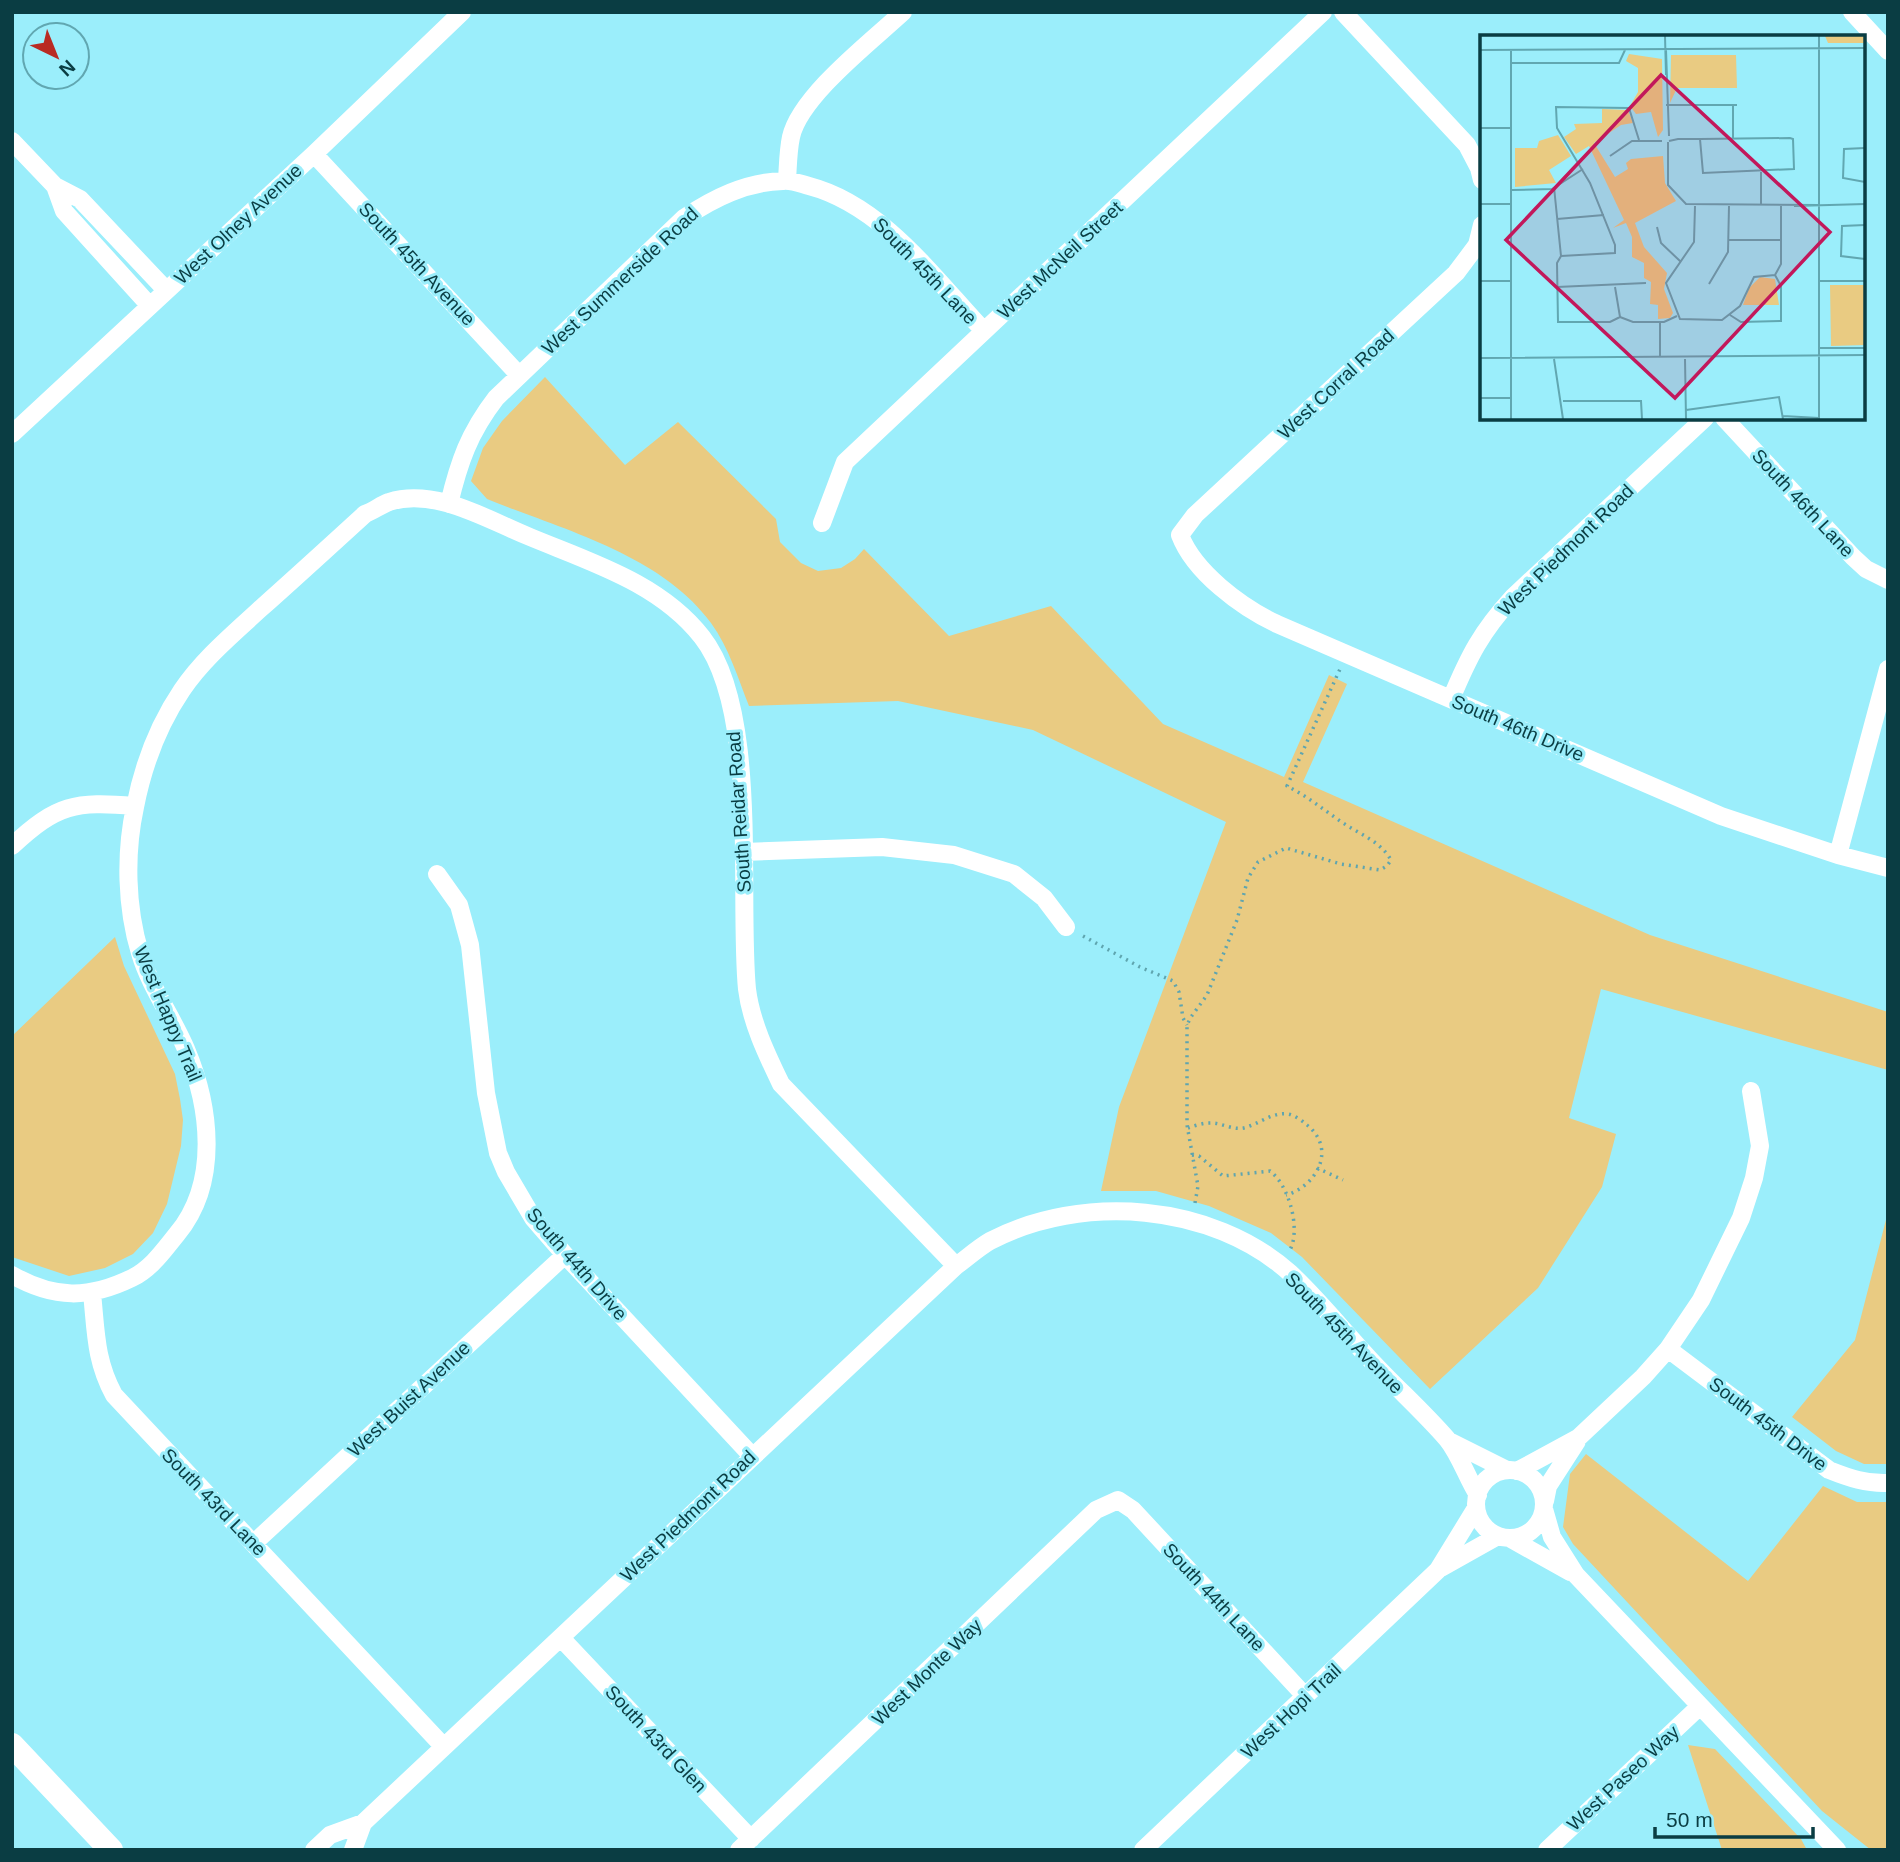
<svg xmlns="http://www.w3.org/2000/svg" width="1900" height="1862" viewBox="0 0 1900 1862" font-family="Arial,sans-serif">
	<style>
		.green { fill: #e9cb82 }
		.lines { fill: none; stroke-linecap: round; stroke-linejoin: round }
		.path { stroke: #5fa5af; stroke-width: 3.5; stroke-dasharray: 2 5; stroke-linecap: butt }
		.street { stroke: #fff; stroke-width: 18 }
		.secondary { stroke: #fff; stroke-width: 24 }
		.labels { text-anchor: middle; dominant-baseline: central; stroke-width: 6; stroke-linejoin: round; paint-order: stroke }
		.street-label { font-size: 19px; fill: #0a3d43; stroke: #9beefb }
		.inset-road { fill: none; stroke: #61a7b1; stroke-width: 2 }
		.view { fill: #c2185b; fill-opacity: 0.15; stroke: #c2185b; stroke-width: 3.5 }
		.inset-edge { fill: none; stroke: #0a3d43; stroke-width: 3.5 }
	</style>
	<rect width="100%" height="100%" fill="#9beefb"/>
	<!-- green -->
	<path class="green" d="M545 377 625 465 678 422 776 519 780 542 801 563 818 571 841 568 855 559 864 549 949 636 1051 606 1163 724 1284 777 1329 675 1347 684 1303 782 1650 935 1888 1012V1070L1601 989 1569 1118 1616 1134 1602 1187 1538 1288 1430 1389 1302 1257 1271 1233 1209 1206 1156 1191H1101L1119 1107 1226 822 1033 730 898 701 749 706C738 678 729 648 711 623 662 555 561 529 487 499L471 481 483 448 502 421Z
		M115 937 124 966 175 1074 180 1099 183 1120 181 1146 167 1204 153 1233 133 1254 105 1268 69 1276 12 1257V1036Z
		M1888 1212V1464H1864L1836 1451 1792 1417 1855 1340Z
		M1586 1454 1748 1581 1823 1486 1857 1502H1888V1850H1871L1822 1811 1573 1544 1563 1527 1570 1474Z
		M1688 1745 1715 1749 1801 1839 1807 1850H1722Z"/>
	<g class="lines">
		<!-- path -->
		<path class="path" d="M1083 936 1140 967 1173 981 1179 992 1183 1018 1187 1025
			M1188 1128C1194 1126 1202 1123 1209 1123 1222 1122 1234 1132 1247 1127 1260 1123 1273 1112 1288 1114 1295 1115 1302 1121 1307 1125 1337 1149 1317 1186 1286 1195
			M1192 1155 1199 1156 1223 1176 1270 1171C1289 1185 1301 1229 1290 1250
			M1317 1168 1343 1180
			M1195 1203 1198 1186 1187 1125V1025L1191 1017 1207 995 1237 920 1248 878 1258 862 1286 848 1341 864 1380 870 1387 866 1391 860C1381 842 1360 834 1343 823 1324 810 1307 796 1287 786L1340 669"/>
		<!-- street -->
		<path class="street" d="M1343 12 1467 145 1479 168 1482 180
			M1852 12 1888 51
			M12 141 55 186 80 199 166 290
			M314 154 519 375
			M787 180C788 166 788 151 791 137 800 96 872 41 903 12
			M55 186 64 211 150 306
			M1482 225 1477 245 1456 273 1195 515 1180 535C1194 572 1241 607 1277 624L1721 816 1838 855 1888 868
			M1724 418 1853 557 1866 569 1888 580
			M12 434 314 154 462 12
			M449 504C459 462 469 433 496 398L684 218C714 198 746 182 783 181 792 180 801 184 809 186 882 205 934 278 984 331
			M822 523 845 462 1323 12
			M1451 699C1469 656 1481 632 1513 597L1705 418
			M12 846C57 804 75 801 135 806
			M744 852 882 847 954 855 1014 874 1044 898 1066 927
			M1838 855 1888 669
			M437 874 459 905 470 945 486 1093 498 1153 506 1172 533 1218 565 1255 752 1456
			M12 1275C54 1299 89 1299 132 1278 151 1269 164 1250 177 1234 220 1182 210 1106 186 1049 172 1016 150 987 140 953 126 907 125 853 135 807 143 766 159 724 182 690 203 659 232 635 259 610 295 578 330 546 365 514 373 511 381 505 389 502 435 487 488 520 530 537 590 562 660 583 702 637 760 711 738 896 747 989 751 1022 767 1055 781 1084L956 1266
			M92 1293C96 1331 95 1360 114 1395L444 1747
			M1668 1349 1829 1470C1849 1478 1867 1484 1888 1483
			M1449 1441 1507 1470
			M1476 1504a34 34 0 1 1 68 0a34 34 0 1 1-68 0Z
			M1517 1471 1578 1438 1643 1377 1668 1349 1701 1300 1741 1218 1754 1178 1760 1146 1751 1091
			M1545 1501 1548 1486 1577 1441
			M1544 1509 1552 1537 1576 1575 1837 1850
			M1511 1539 1570 1572
			M254 1543 565 1255
			M1441 1568 1498 1536
			M561 1638 751 1839
			M314 1850 330 1835 363 1823 956 1266C967 1258 978 1248 990 1241 1082 1193 1212 1203 1290 1273 1317 1298 1341 1328 1366 1355 1392 1384 1422 1410 1447 1439 1460 1455 1467 1478 1478 1495
			M353 1850 363 1823
			M739 1850 1096 1510 1118 1500 1133 1510 1306 1697
			M1143 1850 1438 1570 1476 1508
			M1547 1850 1699 1707"/>
		<!-- secondary -->
		<path class="secondary" d="M12 1745 111 1850"/>
	</g>
	<g class="labels">
		<!-- street labels -->
		<g class="street-label">
			<text transform="translate(238 224) rotate(-43)">West Olney Avenue</text>
			<text transform="translate(1060 260) rotate(-43)">West McNeil Street</text>
			<text transform="translate(417 264) rotate(47)">South 45th Avenue</text>
			<text transform="translate(925 271) rotate(46)">South 45th Lane</text>
			<text transform="translate(620 281) rotate(-43)">West Summerside Road</text>
			<text transform="translate(1336 384) rotate(-43)">West Corral Road</text>
			<text transform="translate(1803 503) rotate(47)">South 46th Lane</text>
			<text transform="translate(1566 550) rotate(-44)">West Piedmont Road</text>
			<text transform="translate(1518 728) rotate(23)">South 46th Drive</text>
			<text transform="translate(739 812) rotate(-94)">South Reidar Road</text>
			<text transform="translate(168 1014) rotate(67)">West Happy Trail</text>
			<text transform="translate(577 1264) rotate(49)">South 44th Drive</text>
			<text transform="translate(1344 1333) rotate(46)">South 45th Avenue</text>
			<text transform="translate(409 1399) rotate(-43)">West Buist Avenue</text>
			<text transform="translate(1768 1424) rotate(37)">South 45th Drive</text>
			<text transform="translate(214 1502) rotate(46)">South 43rd Lane</text>
			<text transform="translate(688 1516) rotate(-44)">West Piedmont Road</text>
			<text transform="translate(1214 1597) rotate(47)">South 44th Lane</text>
			<text transform="translate(927 1672) rotate(-44)">West Monte Way</text>
			<text transform="translate(1291 1711) rotate(-43)">West Hopi Trail</text>
			<text transform="translate(656 1739) rotate(47)">South 43rd Glen</text>
			<text transform="translate(1623 1778) rotate(-43)">West Paseo Way</text>
		</g>
	</g>
	<!-- overview -->
	<g transform="translate(1480 35)">
		<rect width="385" height="385" fill="#9beefb"/>
		<path d="M345 1H385V8H348ZM149 19 182 24 183 95 178 102 171 77 156 79 150 71 158 57V33L146 26ZM191 20H256L257 53H197L190 68ZM122 74 148 75 153 88 141 90 114 108 135 142 148 134 146 128 151 124 183 121 185 148 196 166 155 188 164 212 187 238 184 254 193 278 190 283 178 284V270L170 269 171 247 164 243V228L152 222V202L146 188 133 193 144 185 109 111 96 119 84 102 96 94 94 89 122 88ZM78 100 91 121 69 135 76 148 35 152V113H57L59 106ZM280 242 295 244 299 270H263L269 253ZM350 250H385V310L351 311Z" fill="#e9cb82"/>
		<path class="inset-road" d="M185 1 186 40M0 15 385 13M186 15 189 101M32 28H139L145 15M186 70H257M253 71V104M0 93H32M189 106 198 104H220L310 103 313 104 314 134 223 138 220 104M188 107V150L206 169 339 170M385 113 364 114 363 143 385 147M130 121 152 106H182M281 137V170M74 152 81 221 77 228 78 287H130L140 282M32 155 72 154 103 134M0 169H32M215 171 214 207 186 248 200 284 242 285 260 271 274 242 295 240M314 171 385 169M77 184 124 180M385 190 362 191 361 221 385 224M177 192 181 208 200 226M249 205H301M81 221 135 218V210L110 148 77 93 76 72 149 73 159 105M295 240 301 229V171M0 246H31M339 246H385M229 249 248 217 249 171M77 252 166 248M135 252 140 282M250 280 261 287 301 286V251L295 240M140 282 153 287H184L197 281M340 313H385M0 323 385 320M180 323V287M74 324 83 384M205 324 206 384M0 363H31M83 366H161L162 384M206 375 299 362 303 384M303 381 339 383M31 384V15M339 384V1"/>
		<path class="view" d="M181 40 350 197 195 363 26 205Z"/>
		<rect width="385" height="385" class="inset-edge"/>
	</g>
	<!-- border -->
	<rect width="1900" height="1862" fill="none" stroke="#0a3d43" stroke-width="28"/>
	<!-- north arrow -->
	<g transform="translate(56 56) rotate(137)"><circle r="33" fill="#9beefb" stroke="#61a7b1" stroke-width="2"/>
	<path d="M0-5L12 26L0 18L-12 26Z" fill="#b92b23"/>
	<text y="-10" font-size="19" font-weight="bold" text-anchor="middle" fill="#0a3d43">N</text>
	</g>
	<!-- scale -->
	<path d="M1655 1827v10h158v-10" fill="none" stroke="#0a3d43" stroke-width="3.5"/>
	<text x="1666" y="1827" font-size="21" fill="#0a3d43" stroke="#9beefb" stroke-width="5" paint-order="stroke">50 m</text>
</svg>
